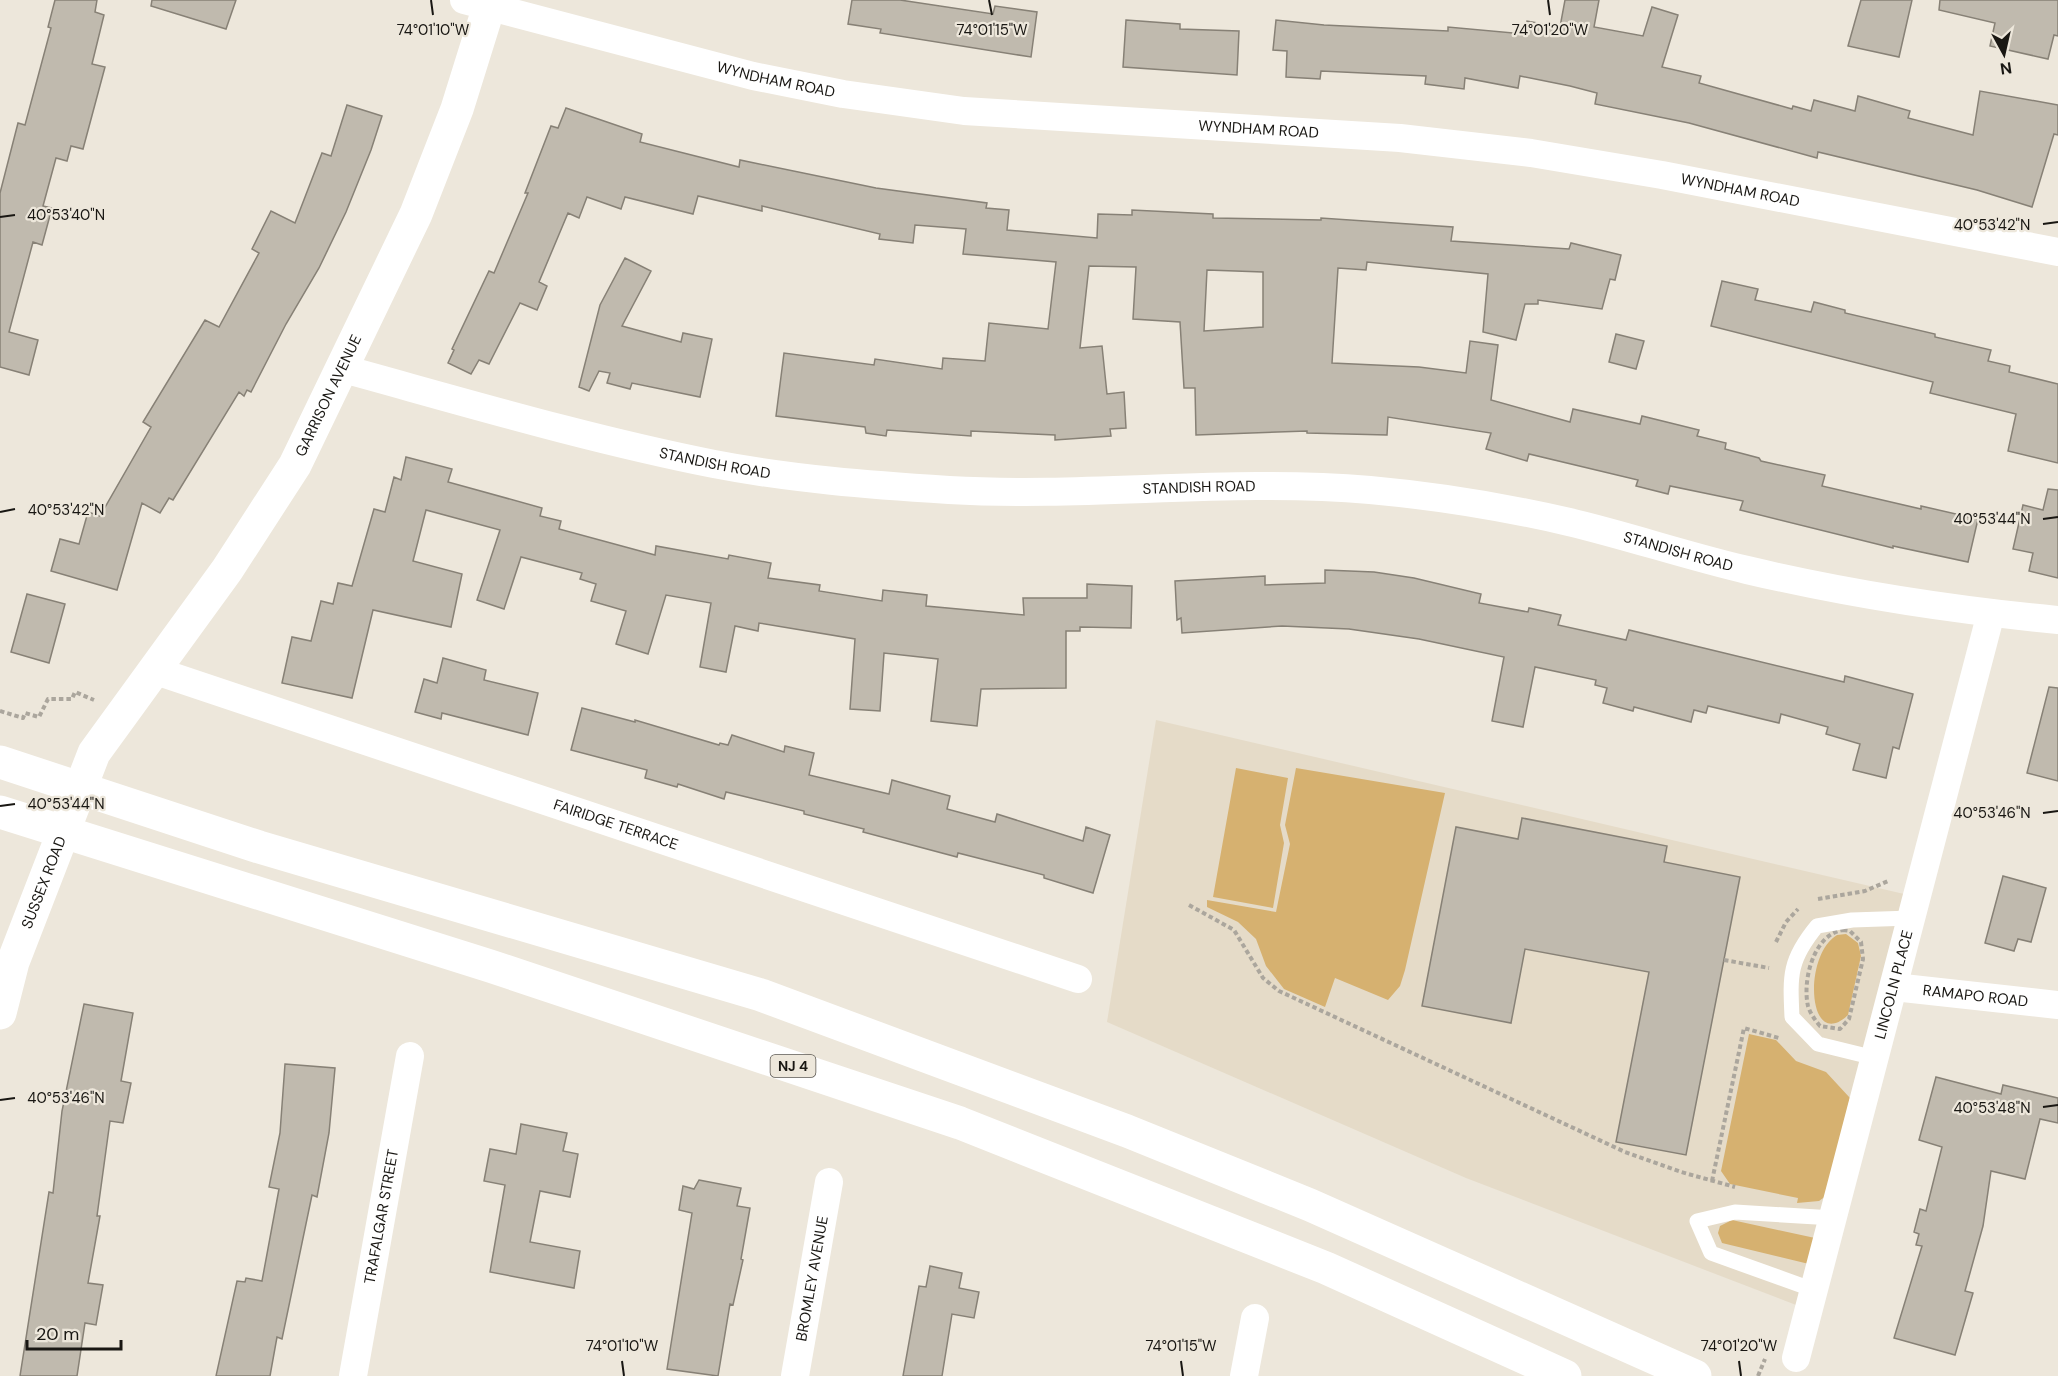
<svg xmlns="http://www.w3.org/2000/svg" width="2058" height="1376" viewBox="0 0 2058 1376" font-family="'DM Sans',sans-serif">
	<style>
		.built { fill: #e5dbc8 }
		.green { fill: #d6b170 }
		.building { fill: #c0baae; stroke: #878176; stroke-width: 1.5; fill-rule: evenodd }
		.lines { fill: none; stroke-linecap: round; stroke-linejoin: round }
		.path { stroke: #aba69d; stroke-width: 4; stroke-dasharray: 4.5 3; stroke-linecap: butt }
		.service { stroke: #fff; stroke-width: 15 }
		.minor { stroke: #fff; stroke-width: 28 }
		.tertiary { stroke: #fff; stroke-width: 33 }
		.trunk { stroke: #fff; stroke-width: 33 }
		.ticks { fill: none; stroke: #191713; stroke-width: 2 }
		.labels { text-anchor: middle; dominant-baseline: central; stroke-width: 4.5; stroke-linejoin: round; paint-order: stroke }
		.shield { fill: #ede7db; stroke: #59554f; stroke-width: 1.5 }
		.shield-label { font-size: 14px; font-weight: bold; fill: #191713 }
		.street-label { font-size: 15px; fill: #191713; stroke: #ede7db }
		.ticks-label { font-size: 15px; text-anchor: middle; fill: #191713; stroke: #ede7db; stroke-width: 4.5; stroke-linejoin: round; paint-order: stroke }
	</style>
	<rect width="100%" height="100%" fill="#ede7db"/>
	<!-- built -->
	<path class="built" d="M1156 720 1917 897 1809 1310 1466 1178 1107 1022Z"/>
	<!-- green -->
	<path class="green" d="M1236 768 1288 778 1280 825 1284 843 1273 908 1213 897Z
		M1296 768 1445 793 1405 970 1400 986 1388 1000 1335 978 1325 1007 1284 989 1266 966 1256 939 1238 922 1207 907V900L1276 912 1290 844 1285 825Z
		M1846 934 1858 943 1861 956 1848 1015C1808 1053 1802 956 1837 935Z
		M1749 1034 1776 1040 1796 1061 1826 1072 1850 1098 1826 1196 1819 1201 1797 1203 1798 1198 1730 1184 1721 1171Z
		M1732 1220 1815 1238 1809 1264 1722 1243 1718 1233 1720 1226Z"/>
	<!-- building -->
	<path class="building" d="M55 0H97L95 12 104 15 92 64 105 67 83 149 71 146 67 161 56 158 43 206 52 208 42 245 33 242 9 332 38 340 29 375 0 367V193L18 123 25 125 51 28 48 27Z
		M152 0H236L226 29 151 6Z
		M852 0H900L993 14 995 6 1037 12 1031 57 880 33 881 29 848 24Z
		M1565 0H1599L1594 27 1643 36 1652 7 1678 15 1662 67 1701 76 1699 83 1792 109 1793 106 1811 111 1814 100 1855 111 1858 96 1910 111 1908 118 1973 135 1980 91 2058 105V135L2054 134 2032 207 1977 190 1818 152 1817 158 1689 123 1595 104 1597 93 1570 86 1520 76 1518 88 1465 78 1464 89 1425 84 1426 76 1321 71 1320 79 1286 77 1287 51 1273 50 1276 20 1324 25 1448 31V27L1524 34 1527 21 1560 27Z
		M1861 0H1912L1899 57 1848 46Z
		M1940 0H2058V36L2054 35 2048 59 1990 46 1995 23 1939 10Z
		M1126 20 1180 24V29L1239 31 1237 75 1123 67Z
		M347 105 382 116 371 150 346 212 319 268 286 324 251 392 247 390 244 396 239 392 173 500 169 498 160 513 142 503 117 590 51 571 60 539 79 544 88 512 100 516 151 427 143 422 205 320 219 327 259 253 252 249 271 211 295 223 322 153 331 156Z
		M566 108 642 134 640 142 739 167 740 160 876 188 987 203 986 208 1009 210 1007 230 1097 238 1098 214 1132 215V210L1213 214V218L1321 220V218L1453 227 1451 241 1569 249 1571 243 1621 255 1615 280 1610 279 1602 309 1538 300V304H1525L1516 340 1483 332 1488 274 1367 262 1366 270 1338 268 1332 363 1419 367 1466 373 1470 341 1498 345 1491 400 1570 422 1573 409 1640 424 1642 416 1699 430 1697 436 1726 443 1725 449 1759 458 1761 461 1825 475 1822 486 1921 509V506L1978 519 1968 562 1893 546V548L1740 510 1743 501 1670 486 1668 494 1636 486 1638 480 1529 454 1527 461 1486 449 1491 433 1388 417 1387 435 1307 433V431L1196 435 1195 388H1184L1180 322 1133 319 1136 267 1089 266 1080 348 1102 346 1107 394 1124 392 1126 428 1110 429 1111 436 1055 440V435L971 431V436L887 430 886 436 866 433 865 427 776 416 784 353 874 365 875 359 942 369 943 358 985 361 989 323 1048 329 1056 262 963 254 966 229 915 225 913 243 879 239 880 234 762 206V211L698 196 693 214 625 197 621 209 587 197 579 218 568 213 539 282 547 286 537 310 520 303 489 364 479 360 471 374 448 363 454 350 452 349 489 271 494 273 528 193H525L551 126 558 128ZM1207 270 1263 272V327L1204 331Z
		M625 258 651 271 622 326 681 342 683 333 712 339 700 397 632 383 630 389 607 383 610 373 599 371 589 391 579 387 600 305Z
		M1722 281 1758 289 1755 300 1811 312 1814 302 1845 310V313L1935 334V337L1991 350 1988 361 2010 366 2009 372 2058 384V463L2008 451 2016 414 1930 393 1933 382 1711 326Z
		M1616 334 1644 341 1636 369 1609 362Z
		M406 457 452 469 448 482 542 508 540 516 561 521 559 529 655 555 656 546 728 559 729 555 771 563 768 578 820 585 819 591 882 601 883 590 927 595 926 606 1024 615 1023 598H1087V584L1132 586 1131 628 1080 627V631H1066V688L981 689 977 726 931 721 938 659 884 653 880 711 850 709 855 639 759 623 758 631 735 626 726 672 700 667 711 603 666 595 648 654 616 644 626 611 591 601 596 584 580 579 582 573 521 557 504 609 477 600 500 530 426 510 413 561 462 574 451 627 373 610 352 698 282 683 292 637 311 641 321 601 333 604 338 583 352 586 374 509 385 512 394 477 401 480Z
		M2048 489 2058 490V578L2029 571 2033 553 2013 549 2023 505 2043 510Z
		M1325 570 1374 572 1414 578 1481 594 1479 603 1528 612 1529 608 1561 615 1558 625 1626 640 1629 630 1844 682 1845 676 1913 694 1899 749 1893 747 1886 778 1853 770 1860 744 1826 734 1828 727 1781 714 1779 723 1708 706 1706 713 1694 710 1691 722 1634 707 1633 711 1603 703 1607 688 1595 685 1596 680 1535 667 1523 727 1492 721 1504 657 1419 639 1349 629 1282 626 1182 633 1181 618 1177 620 1175 581 1265 576V585L1325 583Z
		M27 594 65 604 49 663 11 652Z
		M443 658 486 670 484 680 538 693 528 735 442 713 441 719 415 712 424 679 437 683Z
		M2049 687 2058 688V781L2027 773Z
		M582 708 635 722V720L719 745 720 743 728 745 732 735 784 752 785 746 814 753 809 775 889 794 892 780 950 796 947 809 995 822 997 814 1083 841 1086 827 1110 835 1093 893 1044 878V875L958 853 957 857 863 832 864 829 804 814V811L726 792 724 799 678 784 677 787 645 778 647 770 571 750Z
		M1522 818 1667 846 1664 862 1740 877 1686 1155 1616 1142 1649 972 1525 949 1511 1023 1422 1006 1456 827 1518 839Z
		M2003 876 2046 888 2031 942 2018 939 2014 951 1985 943Z
		M84 1004 133 1013 121 1081 131 1083 123 1123 110 1121 97 1216H100L88 1283 103 1285 96 1325 85 1323 77 1376H20L49 1192 53 1193 62 1111Z
		M285 1064 335 1068 329 1133 317 1197 312 1195 282 1339 277 1337 270 1376H216L237 1281 245 1282 246 1278 262 1281 279 1189 269 1187 280 1133Z
		M1936 1077 2001 1094 2003 1085 2058 1098V1123L2040 1119 2025 1179 1991 1171 1983 1226 1965 1291 1973 1293 1955 1355 1894 1338 1922 1246 1916 1245 1919 1234 1914 1232 1920 1209 1926 1211 1942 1147 1919 1140Z
		M521 1124 567 1133 563 1151 578 1154 570 1197 540 1191 530 1242 580 1251 574 1288 490 1272 505 1185 484 1181 490 1149 516 1154Z
		M699 1180 741 1188 737 1206 750 1208 741 1259 743 1260 733 1305 730 1304 718 1376 667 1369 692 1213 679 1210 683 1186 694 1189Z
		M930 1266 962 1273 959 1288 979 1292 974 1318 952 1314 942 1376H903L919 1286 926 1287Z"/>
	<g class="lines">
		<!-- path -->
		<path class="path" d="M0 711 23 718 25 713 39 717 48 699H72L75 692 94 700
			M1818 899 1865 891 1888 881
			M1189 905 1234 930 1263 978 1279 991 1625 1152 1681 1172 1735 1187
			M1843 930 1850 931 1861 942 1863 959 1849 1019 1840 1029 1820 1026C1815 1020 1810 1013 1808 1006 1802 980 1814 934 1843 930Z
			M1776 942 1786 922 1798 909
			M1724 960 1769 968
			M1712 1181 1744 1028 1779 1038
			M1758 1376 1765 1359"/>
		<!-- service -->
		<path class="service" d="M1875 1058 1818 1044 1792 1017C1790 975 1789 960 1817 926L1852 920 1911 918
			M1814 1290 1711 1253 1697 1221 1735 1212 1833 1218"/>
		<!-- minor -->
		<g class="minor">
			<path id="s1" d="M464 0 753 76 843 94 964 111 1400 138 1531 153 1662 175 2058 252"/>
			<path id="s2" d="M340 368C464 402 588 439 714 464 791 479 871 485 949 490 1089 498 1229 478 1370 490 1436 496 1504 507 1569 522 1628 536 1687 556 1747 570 1849 594 1953 610 2058 620"/>
			<path id="s3" d="M153 670 1078 979"/>
			<path id="s4" d="M1894 987 2058 1005"/>
			<path id="s5" d="M1796 1358 1991 613"/>
			<path id="s6" d="M353 1376 410 1056"/>
			<path id="s7" d="M795 1376 829 1182"/>
			<path d="M1244 1376 1255 1318"/>
		</g>
		<!-- tertiary -->
		<path class="tertiary" id="s8" d="M0 1013 13 962 94 753 227 570 295 465 416 214 457 109 491 0"/>
		<!-- trunk -->
		<path class="trunk" d="M0 762 259 847 761 995 1127 1131 1310 1205 1695 1376
			M0 812 490 966 960 1123 1326 1268 1565 1376"/>
	</g>
	<!-- ticks -->
	<path class="ticks" d="M431 0 433 15M989 0 992 15M1548 0 1550 15M0 217 15 215M2043 224 2058 222M0 512 15 509M2043 519 2058 517M0 806 15 804M2043 813 2058 811M0 1100 15 1098M2043 1107 2058 1105M622 1361 624 1376M1181 1361 1183 1376M1739 1361 1741 1376"/>
	<g class="labels">
		<!-- shield labels -->
		<rect class="shield" x="770.5" y="1055" width="45" height="22" rx="4.5"/>
		<g class="shield-label">
			<text x="793" y="1066">NJ 4</text>
		</g>
		<!-- street labels -->
		<g class="street-label">
			<text stroke="none"><textPath href="#s1" startOffset="322">WYNDHAM ROAD</textPath></text>
			<text stroke="none"><textPath href="#s1" startOffset="808">WYNDHAM ROAD</textPath></text>
			<text stroke="none"><textPath href="#s1" startOffset="1294">WYNDHAM ROAD</textPath></text>
			<text stroke="none"><textPath href="#s8" startOffset="705">GARRISON AVENUE</textPath></text>
			<text stroke="none"><textPath href="#s2" startOffset="387">STANDISH ROAD</textPath></text>
			<text stroke="none"><textPath href="#s2" startOffset="873">STANDISH ROAD</textPath></text>
			<text stroke="none"><textPath href="#s2" startOffset="1359">STANDISH ROAD</textPath></text>
			<text stroke="none"><textPath href="#s3" startOffset="488">FAIRIDGE TERRACE</textPath></text>
			<text stroke="none"><textPath href="#s8" startOffset="138">SUSSEX ROAD</textPath></text>
			<text stroke="none"><textPath href="#s5" startOffset="386">LINCOLN PLACE</textPath></text>
			<text stroke="none"><textPath href="#s4" startOffset="82">RAMAPO ROAD</textPath></text>
			<text stroke="none"><textPath href="#s6" startOffset="162">TRAFALGAR STREET</textPath></text>
			<text stroke="none"><textPath href="#s7" startOffset="99">BROMLEY AVENUE</textPath></text>
		</g>
	</g>
	<g class="ticks-label">
		<text x="433" y="35">74°01'10"W</text>
		<text x="992" y="35">74°01'15"W</text>
		<text x="1550" y="35">74°01'20"W</text>
		<text x="66" y="220">40°53'40"N</text>
		<text x="1992" y="230">40°53'42"N</text>
		<text x="66" y="515">40°53'42"N</text>
		<text x="1992" y="524">40°53'44"N</text>
		<text x="66" y="809">40°53'44"N</text>
		<text x="1992" y="818">40°53'46"N</text>
		<text x="66" y="1103">40°53'46"N</text>
		<text x="1992" y="1113">40°53'48"N</text>
		<text x="622" y="1351">74°01'10"W</text>
		<text x="1181" y="1351">74°01'15"W</text>
		<text x="1739" y="1351">74°01'20"W</text>
	</g>
	<!-- north arrow -->
	<g transform="translate(2004 54) rotate(172)" stroke="#ede7db" stroke-width="4.5" paint-order="stroke">
	<path d="M0-4.5L10 22L0 15L-10 22Z" fill="#191713"/>
	<text y="-9" font-size="16" font-weight="bold" text-anchor="middle" fill="#191713">N</text>
	</g>
	<!-- scale -->
	<path d="M27 1340v9h94v-9" fill="none" stroke="#191713" stroke-width="3"/>
	<text x="36" y="1340" font-size="18" fill="#191713" stroke="#ede7db" stroke-width="4.5" paint-order="stroke">20 m</text>
</svg>
